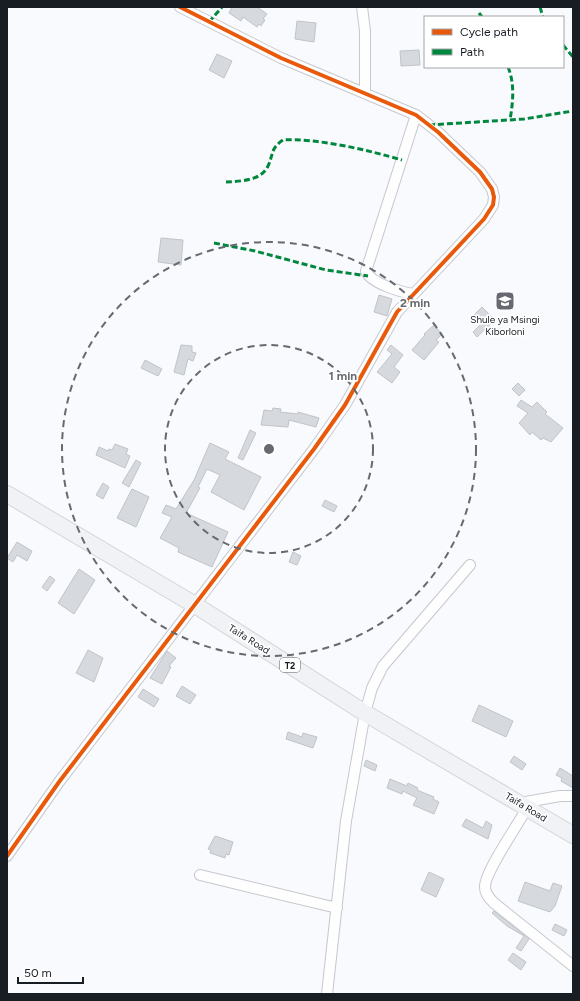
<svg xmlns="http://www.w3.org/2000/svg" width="580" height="1001" viewBox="0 0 580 1001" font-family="Figtree,sans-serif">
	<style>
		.building { fill: #d6dadf; stroke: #c0c4c9 }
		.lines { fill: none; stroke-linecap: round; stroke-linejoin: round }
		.minor-casing { stroke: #c5c8ce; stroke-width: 12 }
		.trunk-casing { stroke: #d3d5d7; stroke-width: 18 }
		.minor { stroke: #fefeff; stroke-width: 10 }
		.trunk { stroke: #f0f2f6; stroke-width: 16 }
		.quiet { stroke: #00873e; stroke-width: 3; stroke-dasharray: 6 3; stroke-linecap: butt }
		.cycleway-casing { stroke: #fff; stroke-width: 6 }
		.cycleway { stroke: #e8590c; stroke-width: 4 }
		.ring { fill: none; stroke: #666a70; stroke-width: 2; stroke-dasharray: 7 5 }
		.labels { text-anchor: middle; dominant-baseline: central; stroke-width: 3.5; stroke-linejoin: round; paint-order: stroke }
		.shield { fill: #fff; stroke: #5d6166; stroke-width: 1 }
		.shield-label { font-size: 9px; font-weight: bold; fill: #181d24 }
		.poi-label { font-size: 10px; fill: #181d24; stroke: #fff }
		.street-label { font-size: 10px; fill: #181d24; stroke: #fff }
		.centre { fill: #666a70; stroke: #fff; stroke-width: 2 }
		.ring-label { font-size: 12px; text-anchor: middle; font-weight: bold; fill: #666a70; stroke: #fff; stroke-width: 3.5; stroke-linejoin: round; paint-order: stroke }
	</style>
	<rect width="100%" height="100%" fill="#f8fafd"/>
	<!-- building -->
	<path class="building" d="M232 7H257L267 14 263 19 265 20 261 26 259 24 257 27 243 17 241 21 229 13Z
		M297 21 316 23 314 42 295 39Z
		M419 50 420 65 401 66 400 51Z
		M217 54 232 61 224 78 209 70Z
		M161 238 183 240 181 265 158 262Z
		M379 295 392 299 387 316 374 312Z
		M482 307 495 320 477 337 473 332 483 322 474 315Z
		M434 325 442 334 436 340 439 342 424 360 412 350 425 335 424 334Z
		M181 345 192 346V352L196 353 193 361 188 359 184 375 174 372Z
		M391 345 403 355 394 367 400 372 392 383 377 372 392 354 387 350Z
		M145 360 162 369 158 376 141 368Z
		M518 383 525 390 519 396 512 389Z
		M521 400 532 407 537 402 547 412 545 414 563 428 551 442 543 438 541 440 532 432 530 435 519 423 528 413 517 406Z
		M273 408 281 409 280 412 298 414V412L319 418 316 427 289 420 288 427 261 425 264 410 272 411Z
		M250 430 256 433 243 460 238 458Z
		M210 443 229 452 225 459 261 477 244 510 211 492 220 475 207 469 198 487 200 488 186 513 228 532 212 567 178 552 179 548 160 538 172 517 162 513 166 505 176 509 194 480Z
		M115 444 128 449 126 454 130 456 125 468 96 455 99 447 108 451 109 449 112 450Z
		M136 460 141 463 129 487 122 483Z
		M103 483 109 487 103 499 96 495Z
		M132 489 149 497 136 527 117 518Z
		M325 500 337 506 334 512 322 506Z
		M17 542 32 551 27 561 17 555 13 562 7 558Z
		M293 552 301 556 297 565 289 562Z
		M79 569 95 580 74 614 58 603Z
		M50 576 55 580 47 591 42 587Z
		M88 650 103 658 94 682 76 673Z
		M167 651 176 658 169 666 171 667 162 684 150 678Z
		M182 686 196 695 190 704 176 696Z
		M143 689 159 699 154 707 138 697Z
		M479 705 513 721 506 737 472 721Z
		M288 732 302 737 303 733 317 737 313 748 286 739Z
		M514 756 526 764 522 770 510 762Z
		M366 760 377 765 375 771 364 766Z
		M560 768 573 776V788L561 781 562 778 556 775Z
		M390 779 407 786 408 783 418 788 417 790 434 797 433 799 439 802 434 814 413 805 417 798 403 791 402 794 387 788Z
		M466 819 483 828 486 821 492 825 488 839 462 826Z
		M215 836 233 842 229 855 226 854 225 858 210 853 211 850 208 849Z
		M429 872 444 879 436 897 421 890Z
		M525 882 550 891 553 883 562 886 555 906 550 912 518 901Z
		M494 911 529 939 521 951 516 948 524 936 507 926 492 913Z
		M555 924 567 930 564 936 552 930Z
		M513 953 526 962 521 970 508 960Z"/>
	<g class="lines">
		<!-- minor casing -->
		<g class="minor-casing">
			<path id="minor" d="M362 7 365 31V93
				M413 294C401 292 370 283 366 271L416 115
				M520 803 560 796H573
				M527 808C519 823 484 873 485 887 485 894 490 899 494 903L573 966
				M7 856 59 782 314 449 345 405 397 312 484 219 493 205 494 197 492 189 480 172 438 132 416 115 281 58 180 7
				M200 875 337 908
				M327 994 346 821 365 713 372 688 383 666 470 565"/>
		</g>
		<!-- trunk casing -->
		<g class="trunk-casing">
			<path id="trunk" d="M7 494 195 605 365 713 573 835"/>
		</g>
		<!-- minor -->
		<use href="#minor" class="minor"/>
		<!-- trunk -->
		<use href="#trunk" class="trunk"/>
		<!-- quiet -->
		<path class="quiet" d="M540 7 543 17
			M479 13 482 17
			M209 22 222 7
			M563 45 573 57
			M508 67C515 84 513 102 510 120
			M429 125 524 119 573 111
			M226 182C241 181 261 181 268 166 274 153 270 149 283 140 317 138 368 150 402 160
			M214 243 255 251 326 270 368 276"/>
		<!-- cycleway casing -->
		<g class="cycleway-casing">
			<path id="cycleway" d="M7 856 59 782 314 449 345 405 397 312 484 219 493 205 494 197 492 189 480 172 438 132 416 115 281 58 180 7"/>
		</g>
		<!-- cycleway -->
		<use href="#cycleway" class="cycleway"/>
	</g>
	<!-- distance rings -->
	<g class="ring">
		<circle cx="269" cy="449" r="104"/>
		<circle cx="269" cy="449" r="207"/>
	</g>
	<!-- icons -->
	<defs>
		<g id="school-square" transform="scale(1)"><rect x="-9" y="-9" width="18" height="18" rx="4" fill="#666a70" stroke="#fff"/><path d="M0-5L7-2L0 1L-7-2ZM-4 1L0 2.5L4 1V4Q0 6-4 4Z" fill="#fff"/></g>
	</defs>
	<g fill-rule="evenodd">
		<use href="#school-square" x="505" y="301"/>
	</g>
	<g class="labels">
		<!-- shield labels -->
		<rect class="shield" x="280" y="658" width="20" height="14" rx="3"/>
		<g class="shield-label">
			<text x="290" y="665">T2</text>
		</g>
		<!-- poi labels -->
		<g class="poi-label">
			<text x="505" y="319">Shule ya Msingi<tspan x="505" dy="12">Kiborloni</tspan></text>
		</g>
		<!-- street labels -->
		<g class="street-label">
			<text transform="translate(249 639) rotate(32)">Taifa Road</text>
			<text transform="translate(526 807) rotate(31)">Taifa Road</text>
		</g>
	</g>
	<circle cx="269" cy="449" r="6" class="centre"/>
	<g class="ring-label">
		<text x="415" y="307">2 min</text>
		<text x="343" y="380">1 min</text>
	</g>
	<!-- border -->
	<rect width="580" height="1001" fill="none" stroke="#181d24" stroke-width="16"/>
	<!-- legend -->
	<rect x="424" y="16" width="140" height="52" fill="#ffffff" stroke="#a3a5a7"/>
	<rect x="432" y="29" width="20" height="6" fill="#e8590c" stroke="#a3a5a7"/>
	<text x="460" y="36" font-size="12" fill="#181d24">Cycle path</text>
	<rect x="432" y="49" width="20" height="6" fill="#00873e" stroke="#a3a5a7"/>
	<text x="460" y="56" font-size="12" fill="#181d24">Path</text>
	<!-- scale -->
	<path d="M18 977v6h65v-6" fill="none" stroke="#181d24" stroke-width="2"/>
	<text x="24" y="977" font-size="12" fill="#181d24" stroke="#ffffff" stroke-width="3" paint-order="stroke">50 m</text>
</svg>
